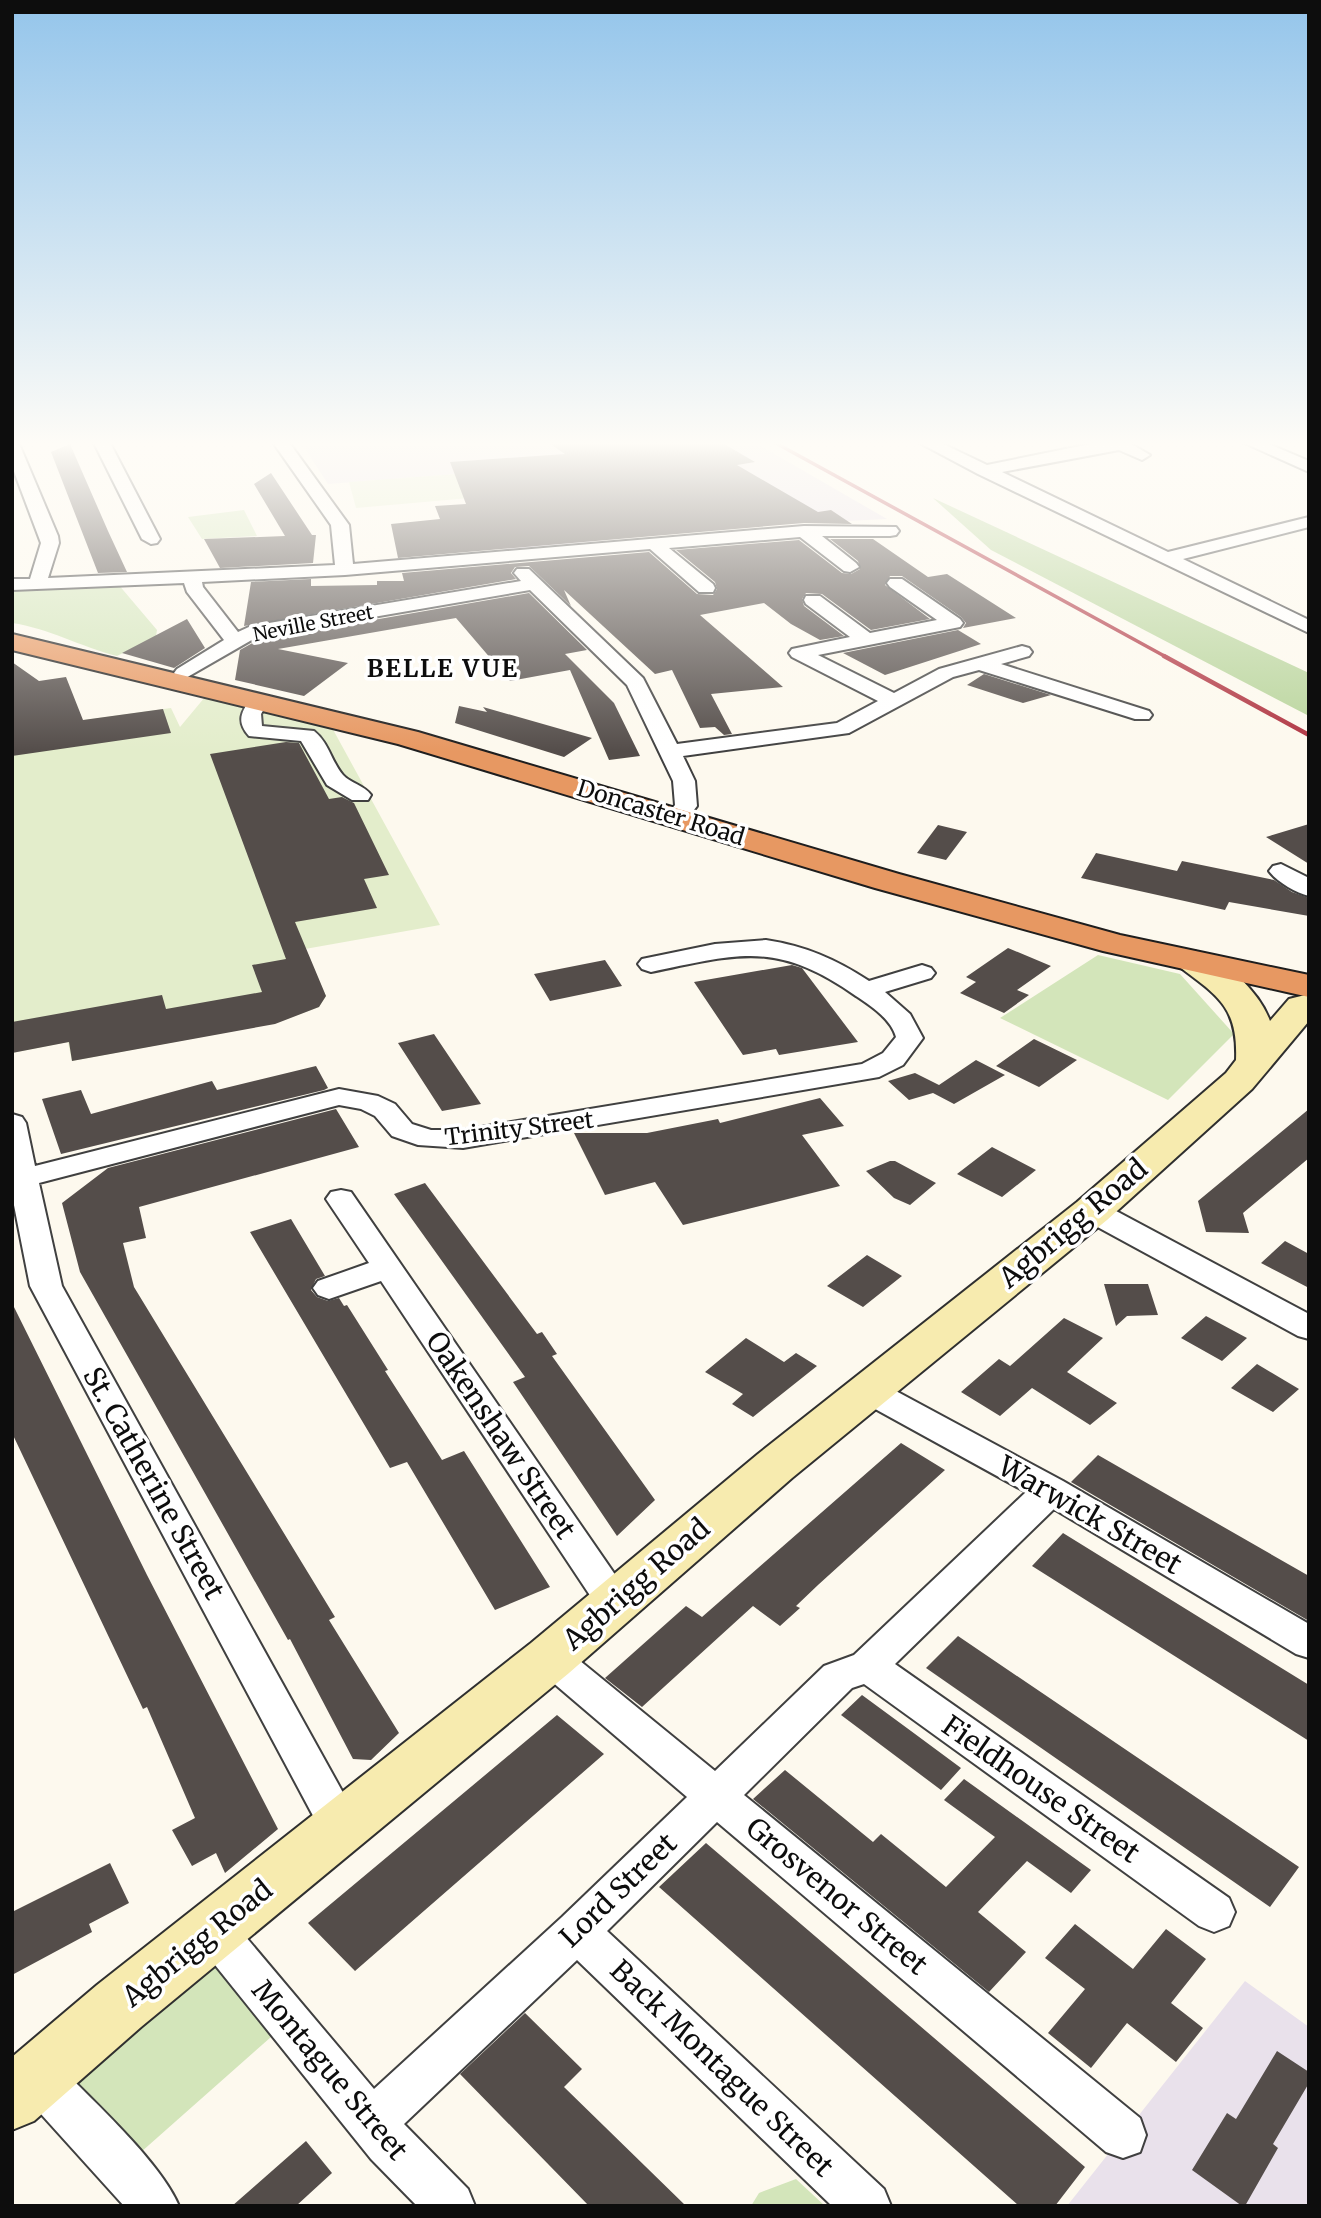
<svg xmlns="http://www.w3.org/2000/svg" width="1321" height="2218" viewBox="0 0 1321 2218" font-family="Merriweather,serif">
	<style>
		.industrial { fill: #e9e1eb }
		.green { fill: #d3e5ba }
		.forest { fill: #b8d49b }
		.pitch { fill: #e3edcb }
		.building { fill: #544d4a }
		.lines { fill: none; stroke-linecap: round; stroke-linejoin: round }
		.street-casing { stroke: #404040; stroke-width: 4 }
		.secondary-casing { stroke: #2f2f2f; stroke-width: 4 }
		.highway-casing { stroke: #1e1e1e; stroke-width: 4 }
		.street { fill: #fff; fill-rule: evenodd }
		.secondary { fill: #f7ebaf; fill-rule: evenodd }
		.highway { fill: #e79862; fill-rule: evenodd }
		.rail-far1 { stroke: #af323f; stroke-width: 3.5 }
		.rail { stroke: #af323f; stroke-width: 4.5 }
		.labels { text-anchor: middle; dominant-baseline: central; stroke-width: 7; stroke-linejoin: round; paint-order: stroke }
		.far-street-label { font-size: 19px; fill: #0d0d0d; stroke: #fff }
		.street-label { font-size: 23px; fill: #0d0d0d; stroke: #fff }
		.far-district-label { font-size: 24px; font-weight: bold; letter-spacing: 2px; fill: #0d0d0d; stroke: #fff }
		.near-street-label { font-size: 28px; fill: #0d0d0d; stroke: #fff }
	</style>
	<rect width="100%" height="100%" fill="#fdf9ee"/>
	<!-- industrial -->
	<path class="industrial" d="M300 441H752L887 519 761 525 505 550 470 473 328 484Z
		M1245 1981 1309 2027V2206H1067Z"/>
	<!-- green -->
	<path class="green" d="M244 510 257 536 202 539 188 517Z
		M118 584 157 630 156 636 117 656C81 647 48 628 12 623V588Z
		M1098 955 1180 974 1234 1034 1168 1100 1000 1018Z
		M214 1931 288 2022 123 2168 38 2077Z
		M796 2179 825 2206H751L759 2193Z"/>
	<!-- forest -->
	<path class="forest" d="M933 498 1309 673V716L991 550Z"/>
	<!-- pitch -->
	<path class="pitch" d="M470 473 481 497 356 508 349 482Z
		M205 697 330 724 440 925 305 949 326 996 319 1007 276 1023 72 1061 68 1042 12 1053V730L171 708 180 727Z"/>
	<!-- building -->
	<path class="building" d="M546 441H719L755 462 737 465 818 512 831 510 852 524 804 523 398 558 391 524 440 519 435 506 466 504 450 462 565 454Z
		M70 444 108 531 127 572 98 573 51 452Z
		M271 473 312 535H316L313 563 220 568 204 539 285 536 254 484Z
		M830 539H873L928 577 947 574 1016 618 963 628 966 623 961 617 902 576H890L885 585 930 619 871 630 822 594 806 593 802 599 804 606 844 636 820 640 791 624 764 603 700 615 783 687 711 694 732 734 724 735 715 727 700 728 672 670 655 674 564 590 571 606 529 566 515 567 511 573 516 579 244 626 251 582 311 579V586L377 585V581H404L402 573 649 552 697 594 713 595 717 589 715 582 676 550 799 540 842 573 851 574 860 569 858 561Z
		M529 593 587 650 565 654 614 703 640 756 609 760 570 670 510 681 456 618 278 649 348 663 304 696 235 680 240 650 258 640Z
		M187 619 205 648 174 668 122 653Z
		M958 630 981 644 885 675 843 653Z
		M12 662 39 681 66 677 83 720 163 709 171 733 12 756Z
		M984 674 1051 695 1023 703 967 685Z
		M459 706 487 712 483 707 592 738 564 757 455 723Z
		M286 742 299 743 329 799 342 797 354 803 389 875 364 879 377 908 295 922 326 996 319 1007 275 1024 72 1061 69 1042 12 1053V1022L162 995 166 1009 262 992 252 965 286 959 210 754Z
		M1309 824V864L1266 837Z
		M938 825 967 832 946 860 917 853Z
		M1096 853 1177 871 1182 861 1274 880 1292 892 1309 898V916L1229 902 1225 910 1081 878Z
		M1008 948 1051 966 1017 990 1029 995 1004 1013 960 993 976 982 966 977Z
		M605 960 622 986 550 1001 534 974Z
		M792 965 802 968 858 1042 779 1055 776 1049 743 1055 694 982Z
		M434 1034 481 1104 442 1111 398 1043Z
		M1034 1039 1077 1060 1039 1087 996 1066Z
		M976 1060 1005 1075 954 1104 933 1093 909 1100 888 1081 915 1073 939 1085Z
		M316 1066 328 1088 324 1090 61 1154 42 1099 81 1090 91 1114 212 1081 217 1090Z
		M820 1098 844 1126 802 1135 840 1186 683 1225 655 1182 605 1195 574 1133H647L718 1119 720 1123Z
		M336 1109 359 1147 139 1207 146 1238 123 1243 134 1287 335 1617 329 1620 399 1733 371 1760 353 1759 290 1639 288 1640 80 1272 62 1203 108 1168Z
		M1309 1109V1158L1243 1213 1249 1233 1206 1232 1198 1201Z
		M992 1147 1036 1170 1002 1197 957 1174Z
		M890 1161H895L936 1183 910 1205 894 1198 866 1171Z
		M425 1183 537 1334 542 1332 557 1354 552 1356 655 1500 617 1536 513 1382 525 1377 394 1194Z
		M291 1219 325 1276 316 1279 311 1290 317 1297 328 1301 339 1298 344 1306 347 1305 388 1370 385 1371 442 1460 464 1451 550 1587 495 1610 407 1462 390 1468 250 1232Z
		M1285 1241 1309 1254V1288L1261 1263Z
		M867 1255 902 1276 863 1307 827 1286Z
		M1104 1284H1148L1158 1315 1127 1316 1116 1326Z
		M12 1303 147 1575 278 1829 225 1873 216 1853 192 1866 172 1830 195 1818 147 1707 143 1709 12 1433Z
		M1206 1316 1247 1338 1222 1361 1181 1338Z
		M1064 1318 1103 1338 1067 1372 1117 1403 1090 1425 1032 1388 1000 1416 961 1392 999 1359 1010 1366Z
		M746 1338 784 1362 796 1353 817 1366 753 1417 732 1404 743 1394 705 1372Z
		M1257 1364 1299 1389 1273 1412 1231 1388Z
		M901 1443 945 1470 818 1585 796 1606 800 1608 780 1626 753 1606 642 1707 605 1678 686 1606 702 1617Z
		M1098 1455 1309 1576V1621L1071 1482Z
		M1063 1533 1309 1685V1741L1032 1566Z
		M958 1636 1299 1867 1270 1907 926 1668Z
		M862 1695 911 1731 961 1768 941 1790 841 1715Z
		M557 1715 604 1754 355 1971 308 1923Z
		M785 1770 873 1842 881 1834 946 1887 995 1837 944 1800 964 1779 1091 1870 1071 1893 1027 1861 978 1912 1026 1952 989 1992 753 1799Z
		M706 1843 1085 2167 1055 2206H1019L659 1887Z
		M110 1863 129 1903 89 1924 92 1932 12 1975V1912Z
		M1075 1924 1133 1969 1166 1929 1206 1959 1171 2003 1203 2028 1176 2062 1127 2023 1091 2068 1048 2033 1085 1989 1045 1958Z
		M525 2013 582 2069 564 2087 686 2206H589L460 2074Z
		M1277 2051 1309 2072V2083L1273 2144 1278 2148 1245 2206H1242L1192 2170 1227 2113 1236 2119Z
		M306 2141 332 2173 296 2206H232Z"/>
	<g class="lines">
		<!-- street casing -->
		<g class="street-casing">
			<path id="street" d="M12 441 20 446 58 536 59 543 48 578 335 565 331 525 272 441H288L349 525 353 564 804 526 896 527 899 531 896 535 890 536H822L856 563 859 567 850 572 844 571 800 537 669 548 713 584 715 588 713 592H699L650 549 345 575 202 582 203 587 238 632 251 626 521 581 514 573 517 569H529L643 678 677 744 837 723 878 701 792 657 789 653 792 649 850 637 806 604 804 600 806 596H820L870 633 937 620 890 587 887 583 890 579H902L960 619 963 623 960 627 818 655 894 693 939 669 1022 646 1029 648 1032 652 1029 656 1001 664 1149 711 1152 715 1149 719H1135L979 670 953 677 849 733 683 756 695 781 697 806C689 817 682 824 668 821L665 816 675 805 673 781 627 685 530 590 257 637 184 679 177 677 174 673 177 669 224 640 187 592 184 583 12 590V579H30L41 543 12 466Z
				M93 441H109L160 539 157 543 151 544 142 539Z
				M916 441H937L987 465 1105 441H1126L1150 455 1142 460 1119 450 1002 472 1168 552 1309 517V527L1183 559 1309 620V633L978 474Z
				M1240 441H1262L1309 461V472Z
				M259 695 266 697 269 701 261 714 262 726 314 731C329 743 331 761 343 775 350 783 364 785 371 795L368 800H352L327 785 301 741 249 736C236 721 241 712 252 697Z
				M1281 864 1309 878V896C1296 893 1277 882 1269 871L1273 866Z
				M766 940C805 946 836 959 869 981L922 965 931 968 935 973 931 978 885 992 910 1014 923 1038 903 1065 879 1077 463 1148 418 1145 392 1136 375 1116 361 1109 339 1105 39 1183 62 1286 362 1827 356 1840 341 1845 326 1840 30 1286 12 1195V1114L22 1117 26 1123 35 1166 339 1089 378 1096 395 1104 412 1124 431 1130H463L862 1064 883 1053 896 1037C891 1019 871 1006 856 996 776 940 740 954 651 972L642 969 638 964 642 959 715 944Z
				M341 1190 351 1192 627 1592 633 1602 627 1612 614 1617 601 1612 381 1281 329 1299 318 1295 313 1288 318 1281 369 1263 326 1199 331 1192Z
				M1092 1201 1103 1204 1309 1314V1339L1298 1336 1081 1218 1077 1211 1081 1204Z
				M869 1379 881 1383 1063 1481 1309 1624V1658L1296 1654 1054 1509 895 1664 1229 1898 1235 1912 1229 1926 1214 1932 1199 1926 864 1684 852 1688 744 1795 1140 2118 1146 2135 1140 2152 1123 2158 1106 2152 717 1822 607 1931 884 2189 891 2206H832L577 1960 404 2124 468 2189 475 2206H417L371 2159 199 1945 192 1931 199 1917 214 1911 229 1917 374 2089 562 1917 687 1797 537 1669 531 1658 537 1647 550 1642 563 1647 715 1771 824 1666 854 1655 1026 1492 857 1399 852 1391 857 1383Z
				M38 2054 54 2061C90 2098 160 2161 179 2206H124L22 2093 15 2077 22 2061Z"/>
		</g>
		<!-- secondary casing -->
		<g class="secondary-casing">
			<path id="secondary" d="M1193 951C1224 958 1259 991 1270 1021L1289 999 1309 994V1021L1252 1089 1107 1220 792 1478 569 1673 141 2027 34 2121 12 2130V2057L97 1985 531 1643 758 1454 1077 1202 1226 1073 1236 1060C1238 1009 1220 997 1181 968L1176 961 1181 954Z"/>
		</g>
		<!-- highway casing -->
		<g class="highway-casing">
			<path id="highway" d="M12 634 418 732 899 874 1120 935 1309 975V997L1103 951 875 888 398 744 12 650Z"/>
		</g>
		<!-- street -->
		<use href="#street" class="street"/>
		<!-- secondary -->
		<use href="#secondary" class="secondary"/>
		<!-- highway -->
		<use href="#highway" class="highway"/>
		<!-- rail-far1 -->
		<path class="rail-far1" d="M772 441 1168 658"/>
		<!-- rail -->
		<path class="rail" d="M1164 656 1309 735"/>
	</g>
	<!-- sky -->
	<linearGradient id="sky" x2="0" y2="1"><stop stop-color="#94c5eb"/><stop offset="0.59" stop-color="#fefcf7"/><stop offset="1" stop-color="#fefcf7" stop-opacity="0"/></linearGradient>
	<rect width="1321" height="752" fill="url(#sky)"/>
	<g class="labels">
		<!-- far-street labels -->
		<g class="far-street-label">
			<text transform="translate(313 623) rotate(-11)">Neville Street</text>
		</g>
		<!-- street labels -->
		<g class="street-label">
			<text transform="translate(661 812) rotate(17)">Doncaster Road</text>
			<text transform="translate(519 1128) rotate(-7)">Trinity Street</text>
		</g>
		<!-- far-district labels -->
		<g class="far-district-label">
			<text x="443" y="668">BELLE VUE</text>
		</g>
		<!-- near-street labels -->
		<g class="near-street-label">
			<text transform="translate(1073 1223) rotate(-40)">Agbrigg Road</text>
			<text transform="translate(501 1435) rotate(56)">Oakenshaw Street</text>
			<text transform="translate(154 1483) rotate(61)">St. Catherine Street</text>
			<text transform="translate(1090 1515) rotate(30)">Warwick Street</text>
			<text transform="translate(636 1584) rotate(-41)">Agbrigg Road</text>
			<text transform="translate(1041 1789) rotate(35)">Fieldhouse Street</text>
			<text transform="translate(618 1890) rotate(-44)">Lord Street</text>
			<text transform="translate(837 1896) rotate(40)">Grosvenor Street</text>
			<text transform="translate(197 1943) rotate(-39)">Agbrigg Road</text>
			<text transform="translate(722 2068) rotate(44)">Back Montague Street</text>
			<text transform="translate(330 2070) rotate(50)">Montague Street</text>
		</g>
	</g>
	<!-- border -->
	<rect width="1321" height="2218" fill="none" stroke="#0d0d0d" stroke-width="28"/>
</svg>
